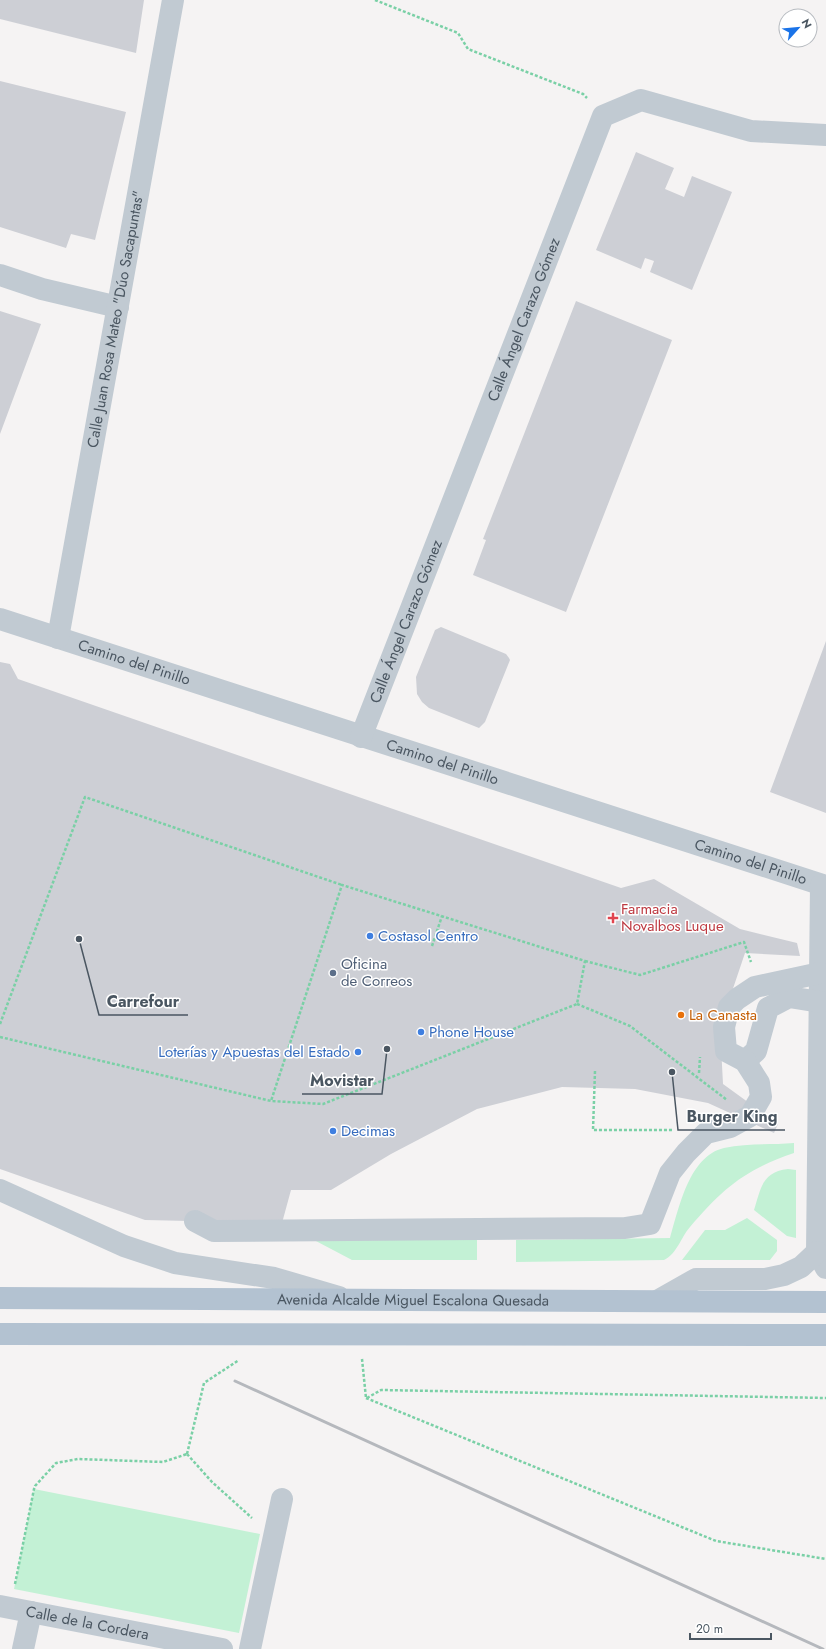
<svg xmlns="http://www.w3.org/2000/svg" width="826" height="1649" viewBox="0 0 826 1649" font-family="Jost,sans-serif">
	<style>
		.green { fill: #c3f1d5 }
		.building { fill: #cdcfd5 }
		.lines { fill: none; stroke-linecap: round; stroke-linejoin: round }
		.path { stroke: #7ad0a6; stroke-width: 2.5; stroke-dasharray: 3 2; stroke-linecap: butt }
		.minor { stroke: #c1cad2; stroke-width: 22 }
		.major { stroke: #b3c2d1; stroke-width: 22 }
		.rail { stroke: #b5b8bd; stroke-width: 3 }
		.health-dot { fill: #e0444e; stroke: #fff; stroke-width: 1.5 }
		.shop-dot { fill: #3f7fe0; stroke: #fff; stroke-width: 1.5 }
		.service-dot { fill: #5c6f8a; stroke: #fff; stroke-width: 1.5 }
		.food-dot { fill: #e8710a; stroke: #fff; stroke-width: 1.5 }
		.labels { text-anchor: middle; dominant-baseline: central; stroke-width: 3; stroke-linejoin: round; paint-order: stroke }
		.street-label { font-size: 15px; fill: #4a5661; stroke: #fff }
		.health-label { font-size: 15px; fill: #be3a42; stroke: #fff; text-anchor: start }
		.shop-label { font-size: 15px; fill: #366cbe; stroke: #fff; text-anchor: start }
		.service-label { font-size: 15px; fill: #4e5e75; stroke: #fff; text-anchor: start }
		.food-label { font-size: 15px; fill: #c56008; stroke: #fff; text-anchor: start }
		.leader { fill: none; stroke: #4a5661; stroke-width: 1.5 }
		.callout-dot { fill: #4a5661; stroke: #fff; stroke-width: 1.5 }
		.callout-label { font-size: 16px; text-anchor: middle; font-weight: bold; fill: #4a5661; stroke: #fff; stroke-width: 3; stroke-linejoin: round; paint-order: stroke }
	</style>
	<rect width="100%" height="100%" fill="#f5f3f3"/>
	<!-- green -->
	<path class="green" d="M794 1143V1153C746 1169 723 1188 690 1227 681 1237 677 1254 664 1260L516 1262V1240L670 1238C679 1208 689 1156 724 1148 747 1143 771 1145 794 1143Z
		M788 1169 796 1170V1238L787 1236 754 1210C761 1188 762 1172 788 1169Z
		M747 1218 777 1240V1251L770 1260H682L705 1230H725Z
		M314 1240H477V1260H352Z
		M34 1489 260 1534 239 1633 14 1589Z"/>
	<!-- building -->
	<path class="building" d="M0 0H144L136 53 0 19Z
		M0 81 126 112 95 240 71 234 66 248 0 227Z
		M636 152 674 168 665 189 684 197 692 176 732 192 692 290 650 272 654 261 645 258 641 269 596 250Z
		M576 301 672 340 566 612 473 575 486 540 483 539Z
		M0 311 41 324 0 434Z
		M441 627 506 654 509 658 510 660 485 722 479 728 429 708 422 702 417 694 416 677 435 630Z
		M826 641V813L770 792Z
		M0 662 10 664 18 679 621 888 654 879 740 929 797 943 800 956 745 953 720 1027 723 1084 778 1124 774 1133 708 1103 635 1089 562 1087 477 1109 391 1154 331 1190H291L282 1223 145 1220 0 1169Z"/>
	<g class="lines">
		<!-- path -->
		<path class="path" d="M375 0 458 33 468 49 583 94 587 98
			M432 946 442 916
			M585 961 640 975 744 942 751 962
			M577 1004 630 1026 727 1100
			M0 1024 85 797 342 885
			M0 1037 271 1101 323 1104 577 1004 585 961 342 885 271 1101
			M595 1071 593 1130H673
			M699 1073 700 1057
			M362 1359 366 1398
			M366 1398 716 1541 826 1559
			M367 1398 381 1390 826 1398
			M187 1454 212 1482 252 1518
			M187 1454 204 1383 239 1360
			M15 1584 34 1489 35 1486 56 1463 78 1459 163 1462 187 1454"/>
		<!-- minor -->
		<g class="minor">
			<path d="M0 275 42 289 118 307"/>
			<path id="s1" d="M0 619 826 886"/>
			<path id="s2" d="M58 638 173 0"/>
			<path id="s3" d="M361 737 603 116 641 100 751 131 826 135"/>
			<path d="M821 885 817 1252 826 1268"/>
			<path d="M745 1061 756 1051 768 1008 789 997 820 1002"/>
			<path d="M0 1190 124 1246 175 1263 274 1278 339 1297"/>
			<path d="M195 1221 214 1231 625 1228 650 1224 670 1173 686 1153 706 1133 730 1127 750 1116 761 1097 759 1083 745 1061 726 1051 724 1027 729 1007 737 999 755 987 820 973"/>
			<path d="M657 1301 696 1279H765L784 1275 801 1267 817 1252"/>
			<path id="s4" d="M0 1606 222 1649"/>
			<path d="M23 1649 31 1612"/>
			<path d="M250 1649 282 1499"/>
		</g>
		<!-- major -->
		<g class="major">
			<path id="s5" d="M0 1298 826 1302"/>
			<path d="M0 1334 826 1335"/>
		</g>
		<!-- rail -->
		<path class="rail" d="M235 1381 823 1649"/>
	</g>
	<!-- markers -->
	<path class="health-dot" d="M611 912h4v4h4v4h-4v4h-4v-4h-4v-4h4z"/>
	<g class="shop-dot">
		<circle cx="370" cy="936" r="4"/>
		<circle cx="421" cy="1032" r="4"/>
		<circle cx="358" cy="1052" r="4"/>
		<circle cx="333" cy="1131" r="4"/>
	</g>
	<circle class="service-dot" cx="333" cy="973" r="4"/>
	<circle class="food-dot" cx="681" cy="1015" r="4"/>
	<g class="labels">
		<!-- street labels -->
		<g class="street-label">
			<text stroke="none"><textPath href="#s2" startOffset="324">Calle Juan Rosa Mateo "Dúo Sacapuntas"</textPath></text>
			<text stroke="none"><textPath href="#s3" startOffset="448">Calle Ángel Carazo Gómez</textPath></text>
			<text stroke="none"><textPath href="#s3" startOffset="124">Calle Ángel Carazo Gómez</textPath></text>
			<text stroke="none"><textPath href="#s1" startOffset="141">Camino del Pinillo</textPath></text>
			<text stroke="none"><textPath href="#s1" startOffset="465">Camino del Pinillo</textPath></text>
			<text stroke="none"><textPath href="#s1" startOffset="789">Camino del Pinillo</textPath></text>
			<text stroke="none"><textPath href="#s5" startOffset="413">Avenida Alcalde Miguel Escalona Quesada</textPath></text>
			<text stroke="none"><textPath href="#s4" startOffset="89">Calle de la Cordera</textPath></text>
		</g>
		<!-- health labels -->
		<g class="health-label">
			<text x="621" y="909">Farmacia<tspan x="621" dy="17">Novalbos Luque</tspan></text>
		</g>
		<!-- shop labels -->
		<g class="shop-label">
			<text x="378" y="936">Costasol Centro</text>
			<text x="429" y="1032">Phone House</text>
			<text x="350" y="1052" text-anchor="end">Loterías y Apuestas del Estado</text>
			<text x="341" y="1131">Decimas</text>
		</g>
		<!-- service labels -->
		<g class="service-label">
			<text x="341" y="964">Oficina<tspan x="341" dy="17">de Correos</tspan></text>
		</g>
		<!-- food labels -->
		<g class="food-label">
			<text x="689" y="1015">La Canasta</text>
		</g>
	</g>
	<!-- callouts -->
	<path class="leader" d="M79 939L99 1015H188M387 1049L382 1094H302M672 1072L678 1130H785"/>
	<g class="callout-dot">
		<circle cx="79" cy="939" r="4"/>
		<circle cx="387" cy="1049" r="4"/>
		<circle cx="672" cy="1072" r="4"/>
	</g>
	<g class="callout-label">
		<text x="143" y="1007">Carrefour</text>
		<text x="342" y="1086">Movistar</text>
		<text x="732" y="1122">Burger King</text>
	</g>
	<!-- north arrow -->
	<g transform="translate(798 28) rotate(63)"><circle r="19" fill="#ffffff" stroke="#b7bbc0"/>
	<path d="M0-3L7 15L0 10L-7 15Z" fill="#1a73e8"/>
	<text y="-6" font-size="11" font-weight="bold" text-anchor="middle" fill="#4a5661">N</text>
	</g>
	<!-- scale -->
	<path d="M690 1633v6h81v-6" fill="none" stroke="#4a5661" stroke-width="2"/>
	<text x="696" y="1633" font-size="12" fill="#4a5661" stroke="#ffffff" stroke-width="3" paint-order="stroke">20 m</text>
</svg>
